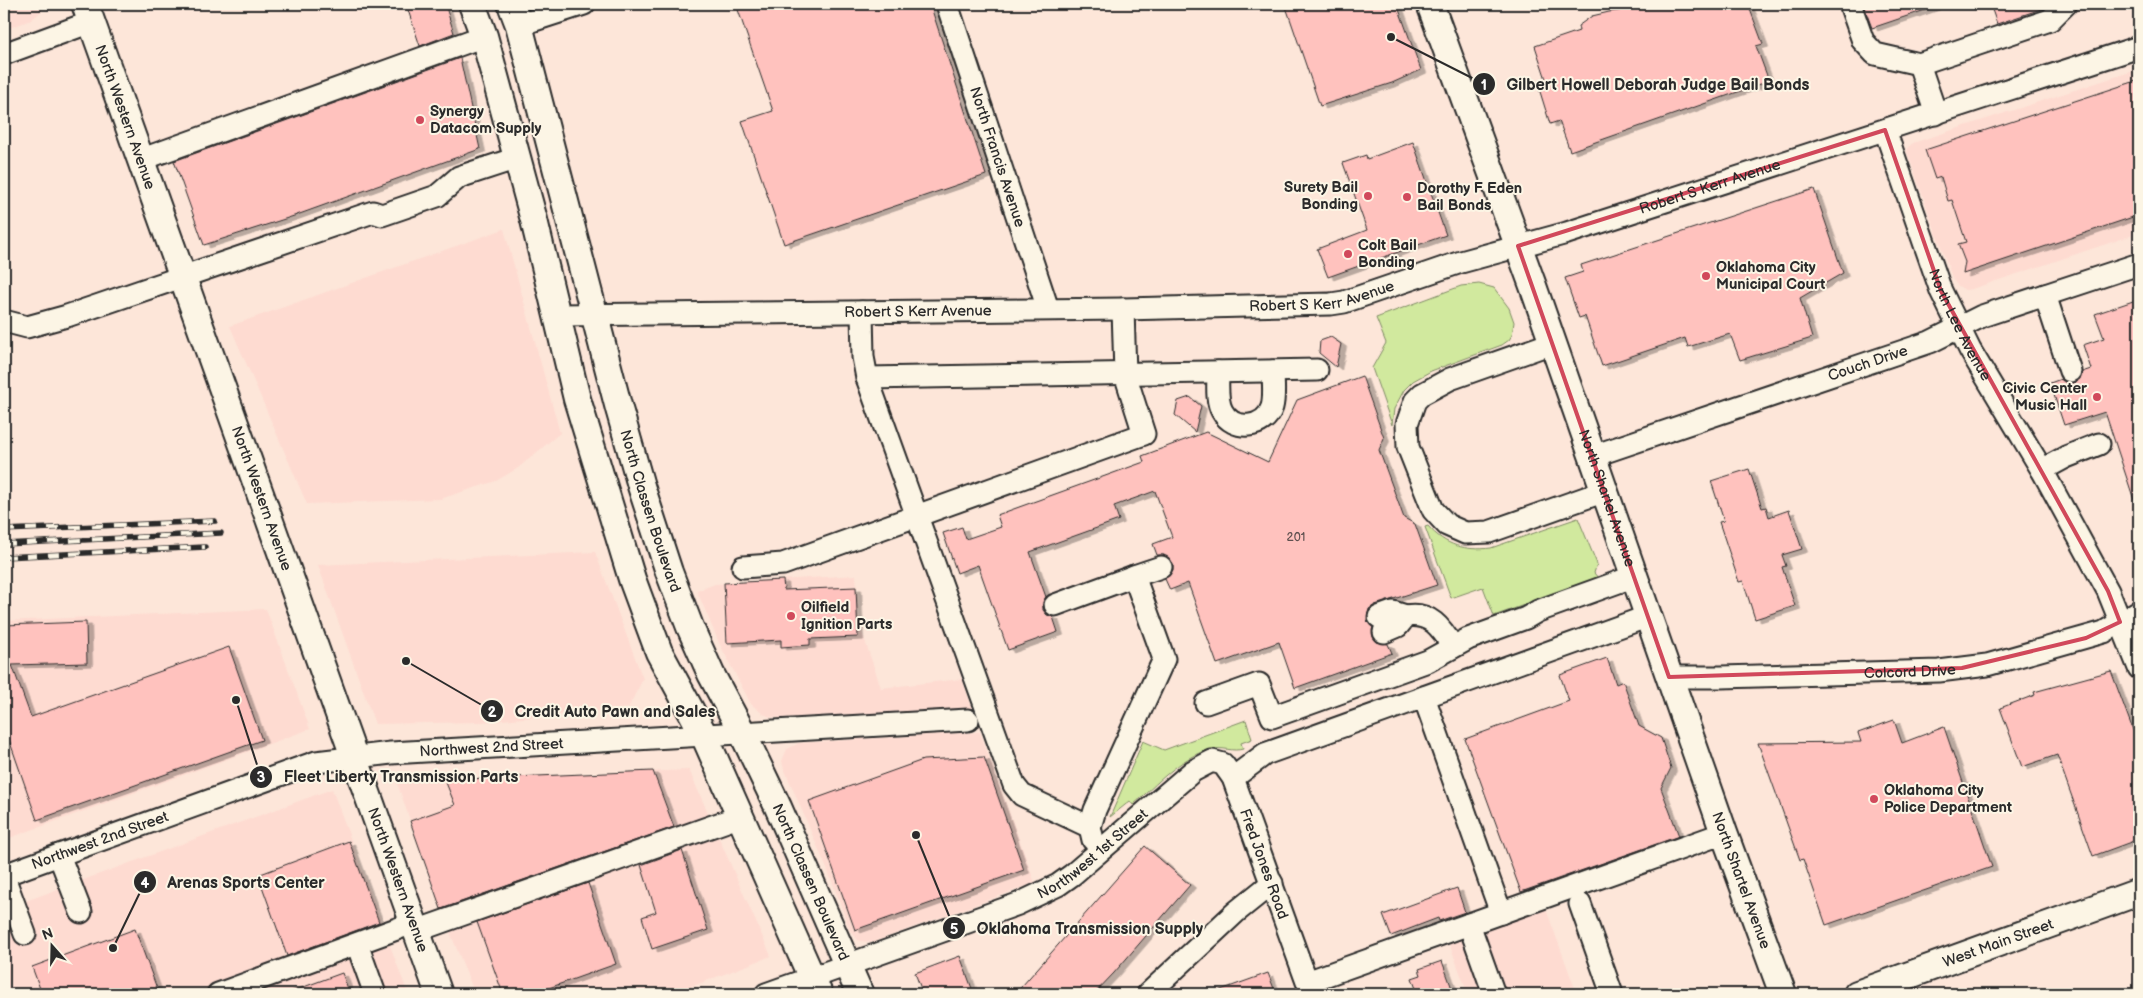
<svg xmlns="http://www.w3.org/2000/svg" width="2143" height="998" viewBox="0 0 2143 998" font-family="'Balsamiq Sans',sans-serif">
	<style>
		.built { fill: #fedbd1 }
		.green { fill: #d1e99e; stroke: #7e8a64 }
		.building { fill: #ffc2be; stroke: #2b2b2b; filter: url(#shadow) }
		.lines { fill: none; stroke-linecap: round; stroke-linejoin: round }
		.minor-casing { stroke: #2b2b2b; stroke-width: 25 }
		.major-casing { stroke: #2b2b2b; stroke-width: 30 }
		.minor { stroke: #fcf5e5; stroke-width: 21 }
		.major { stroke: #fcf5e5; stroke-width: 26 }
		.rail-casing { stroke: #2b2b2b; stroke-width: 5.5 }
		.rail { stroke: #fcf5e5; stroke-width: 4; stroke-dasharray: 11; stroke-linecap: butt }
		.marked { fill: none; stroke: #d1495b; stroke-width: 4; stroke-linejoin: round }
		.poi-dot { fill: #d1495b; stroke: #fcf5e5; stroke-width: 2 }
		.labels { text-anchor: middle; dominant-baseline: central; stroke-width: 4; stroke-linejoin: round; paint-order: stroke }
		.number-label { font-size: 12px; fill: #605150 }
		.poi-label { font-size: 15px; font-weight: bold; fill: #2b2b2b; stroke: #fcf5e5; text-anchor: start }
		.street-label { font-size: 15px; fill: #2b2b2b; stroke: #fcf5e5 }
		.leader { fill: none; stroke: #2b2b2b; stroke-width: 2 }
		.callout-dot { fill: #2b2b2b; stroke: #fcf5e5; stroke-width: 2 }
		.mark-label { font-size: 15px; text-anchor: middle; font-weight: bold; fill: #fff }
		.callout-label { font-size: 16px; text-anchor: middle; font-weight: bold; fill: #2b2b2b; stroke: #fcf5e5; stroke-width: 4; stroke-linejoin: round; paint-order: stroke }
	</style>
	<defs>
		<filter id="shadow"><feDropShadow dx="5.5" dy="3" stdDeviation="0" flood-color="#0004"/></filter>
	</defs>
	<rect width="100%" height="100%" fill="#fde6d9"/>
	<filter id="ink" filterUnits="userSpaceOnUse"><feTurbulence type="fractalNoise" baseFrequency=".02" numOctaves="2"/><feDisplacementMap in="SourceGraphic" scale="10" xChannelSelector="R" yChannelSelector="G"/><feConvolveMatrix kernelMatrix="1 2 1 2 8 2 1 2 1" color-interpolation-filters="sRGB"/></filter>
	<g filter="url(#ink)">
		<!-- built -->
		<path class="built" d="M4 4H48V6L31 20 4 30Z
			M2139 69V233L1972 289 1965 290 1957 285 1953 280 1907 152 1908 147 1913 143Z
			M504 229 560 433 518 468 496 481 440 499 307 504 230 326Z
			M595 552 643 679 628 708 481 722 375 724 318 565Z
			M856 575 859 623 881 688 962 679 972 708 781 718 771 717 763 714 751 704 719 643 697 591 715 584Z
			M266 609 310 729 4 840V621Z
			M980 732 1035 883 873 942 859 941 850 931 832 881 783 766 782 761 787 749 799 743Z
			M689 770 771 956 672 994H475L443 915 395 777 445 780Z
			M332 789 408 994H4V909Z
			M1546 909 1577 994H1468L1449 943Z"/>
		<!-- green -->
		<path class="green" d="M1479 284 1494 288 1509 308 1514 322 1512 335 1509 340 1502 345 1431 371 1413 381 1404 390 1394 409 1392 425 1372 368 1386 343 1376 318 1461 286Z
			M1578 518 1597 564 1594 573 1598 578 1494 616 1483 587 1451 598 1425 527 1428 526C1445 546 1466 551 1491 548Z
			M1246 720 1252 739 1241 743 1243 749C1233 752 1223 747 1212 749 1182 755 1156 785 1133 805L1130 801 1110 817 1143 741 1164 750Z"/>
		<!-- building -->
		<path class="building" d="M406 4H445L454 33 420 46Z
			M736 4H930L986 175 784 244 742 121 773 111Z
			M1285 4H1397L1421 70 1392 83 1320 106Z
			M1651 4H1748L1763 44 1756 46 1769 81 1570 151 1559 121 1550 124 1537 82 1546 79 1535 46 1579 31 1578 26 1592 16 1609 12 1633 9Z
			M1863 4H1934V7L1872 28Z
			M1990 4H2048L2044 8 1997 24Z
			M460 58 480 149 294 216 204 245 174 161Z
			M2139 80V215L1963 274 1965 262 1958 244 1966 242 1952 200 1948 201 1941 177 1935 179 1925 150Z
			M1413 142 1446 235 1328 277 1317 249 1367 230 1343 163 1366 155 1367 159Z
			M1814 189 1843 273 1800 298 1812 338 1740 360 1730 334 1688 347 1685 338 1602 366 1585 316 1579 318 1565 278 1583 272 1581 265Z
			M2139 299V506H2136L2105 412 2064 425 2050 383 2061 379 2067 383H2074L2080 379 2082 372 2091 369 2083 345 2104 338 2095 314Z
			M1331 337 1341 344 1336 367 1319 353 1320 341Z
			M1362 376 1384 438 1379 450 1404 518 1415 524 1437 585 1375 605 1369 609 1367 621 1373 627V637L1377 642 1388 644 1392 653 1295 688 1279 642 1217 664 1188 583 1170 590 1165 579 1173 570V563L1164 555H1157L1153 544 1172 537 1155 491 1114 506 1119 520 1030 552 1046 597 1043 602V610L1047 615 1053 617 1058 632 1008 650 978 565 957 573 943 533 962 527 966 539 1001 527 997 515 1144 462 1142 456 1206 432 1268 462 1297 400Z
			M1190 397 1201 406 1195 432 1175 415 1178 401Z
			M1749 469 1762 508 1766 507 1769 517 1789 510 1802 549 1782 555 1786 566 1782 567 1795 606 1755 619 1743 581 1739 582 1719 522 1724 521 1711 481Z
			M783 580 784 590 856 587 858 637 810 639V645L781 647V640L727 643 724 583Z
			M86 622 87 663 12 665 31 717 229 647 262 740 37 820 4 725V625Z
			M1607 658 1616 684 1623 681 1639 726 1661 738 1671 768 1661 788 1679 836 1521 892 1465 739 1569 701 1560 675Z
			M2111 671 2139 746V839L2093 856 2057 755 2022 767 2000 708 2035 695 2034 692Z
			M1894 720 1902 743 1944 727 1992 867 1826 925 1803 859 1800 860 1758 743 1861 742 1858 733Z
			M984 757 1024 870 855 930 809 801 923 760Z
			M653 771 674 827 441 909 410 821 455 805 445 780Z
			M349 841 379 922 287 956 258 875Z
			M1145 846 1190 885 1114 973 1094 994H1015Z
			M682 850 708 930 652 949 642 917 656 912 641 865Z
			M588 883 616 964 532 994H503L477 922Z
			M1457 888 1465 912 1439 921 1438 918 1391 936 1383 915Z
			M135 929 159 994H42L32 967Z
			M960 956 974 994H923L915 973Z
			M1442 961 1454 994H1418L1412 978 1421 975 1419 969Z
			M342 973 350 994H290V992Z
			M1268 973 1276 994H1215V992Z"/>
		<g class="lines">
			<!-- minor casing -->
			<g class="minor-casing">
				<g id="minor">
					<path id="s1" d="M947 4 1048 309"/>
					<path d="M1850 4 1863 41 1875 54 1919 64 1936 114"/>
					<path d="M519 25 584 4"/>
					<path d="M4 54 91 22"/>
					<path d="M1919 64 2050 20 2066 4"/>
					<path id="s2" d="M1885 130 1941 291 1970 350 2042 470 2108 591 2139 668"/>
					<path d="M140 160 484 36"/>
					<path d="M2045 295 2070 371"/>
					<path d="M862 312 863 357 867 378 1014 785 1022 795 1090 827"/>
					<path id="s3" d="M557 315 1123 309 1331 304 1344 302 1461 262 1567 233 2139 47"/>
					<path d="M4 321 27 327 67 316 373 212 382 215 437 196 459 177 517 158"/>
					<path d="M1552 343 1450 379 1422 394 1415 401 1407 424 1408 447 1433 510 1447 525 1465 533 1489 532 1605 491"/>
					<path d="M1218 372C1218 385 1216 400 1222 411 1233 432 1265 429 1272 407 1275 396 1273 383 1273 371"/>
					<path d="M867 378 1317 370"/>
					<path id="s4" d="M1593 456 1930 342 1982 316 2139 264"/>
					<path d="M2042 470 2066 457 2099 444"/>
					<path d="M743 567 783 564 1144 434 1125 374 1123 309"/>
					<path d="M1055 605 1134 576"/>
					<path d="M1379 617 1393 612 1406 616"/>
					<path d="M1384 632 1398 626 1406 616C1430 612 1441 627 1453 647"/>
					<path id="s5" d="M1669 677H1721L1939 671 1987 665 2104 632 2139 611"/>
					<path d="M1424 697 1501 913"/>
					<path d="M1206 703 1259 684 1272 717 1428 661 1468 639 1526 618 1538 611 1635 576"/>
					<path d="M1233 778 1265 754 1649 616"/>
					<path d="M1093 840 1090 827 1095 810 1164 659 1134 576 1161 567"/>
					<path d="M59 855 81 912"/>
					<path id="s6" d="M4 875 316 762 391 753 968 720"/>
					<path d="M4 877 25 934"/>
					<path d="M1580 904 1612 994"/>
					<path d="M1469 924 1494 994"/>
					<path d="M416 931 741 816"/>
					<path d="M357 944 375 994"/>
					<path d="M218 994 413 923"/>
					<path id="s7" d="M766 994 1018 904 1058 885 1072 875 1193 771 1212 761 1223 764 1233 778 1307 982 1724 833"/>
					<path d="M1148 994 1236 912 1272 883"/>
				</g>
			</g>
			<!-- major casing -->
			<g class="major-casing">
				<g id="major">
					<path id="s8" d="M85 4 439 994"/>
					<path d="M472 4 484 36 534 220 577 399 632 579 659 652 704 735 819 994"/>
					<path id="s9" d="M511 4 519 25 619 409 641 486 669 572 690 627 711 674 743 734 778 807 860 994"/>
					<path id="s10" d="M1430 4 1533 286 1724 833 1783 994"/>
					<path id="s11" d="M1857 994 2139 892"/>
				</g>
			</g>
			<!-- minor -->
			<use href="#minor" class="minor"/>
			<!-- major -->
			<use href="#major" class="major"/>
			<!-- rail casing -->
			<g class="rail-casing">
				<path id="rail" d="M4 530 215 521
					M4 544 221 533
					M4 557 205 547"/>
			</g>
			<!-- rail -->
			<use href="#rail" class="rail"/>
		</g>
	</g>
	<!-- marked area -->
	<path class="marked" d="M1885 130 1941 291 2108 591 2120 622 2086 638 1962 668 1669 677 1518 246Z"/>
	<!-- markers -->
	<g class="poi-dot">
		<circle cx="420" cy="120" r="5"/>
		<circle cx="1368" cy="196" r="5"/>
		<circle cx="1407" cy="197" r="5"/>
		<circle cx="1348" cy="254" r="5"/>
		<circle cx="1706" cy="276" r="5"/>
		<circle cx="2097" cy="397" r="5"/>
		<circle cx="791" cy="616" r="5"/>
		<circle cx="1874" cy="799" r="5"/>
	</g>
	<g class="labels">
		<!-- number labels -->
		<g class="number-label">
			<text x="1296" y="537">201</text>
		</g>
		<!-- poi labels -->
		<g class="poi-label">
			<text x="430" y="111">Synergy<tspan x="430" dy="17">Datacom Supply</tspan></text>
			<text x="1358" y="187" text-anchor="end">Surety Bail<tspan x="1358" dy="17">Bonding</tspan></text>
			<text x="1417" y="188">Dorothy F Eden<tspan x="1417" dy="17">Bail Bonds</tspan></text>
			<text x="1358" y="245">Colt Bail<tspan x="1358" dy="17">Bonding</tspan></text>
			<text x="1716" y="267">Oklahoma City<tspan x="1716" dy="17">Municipal Court</tspan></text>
			<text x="2087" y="388" text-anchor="end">Civic Center<tspan x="2087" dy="17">Music Hall</tspan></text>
			<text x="801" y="607">Oilfield<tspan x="801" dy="17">Ignition Parts</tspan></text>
			<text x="1884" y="790">Oklahoma City<tspan x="1884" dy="17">Police Department</tspan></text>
		</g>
		<!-- street labels -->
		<g class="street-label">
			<text stroke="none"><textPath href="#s8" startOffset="120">North Western Avenue</textPath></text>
			<text stroke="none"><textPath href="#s1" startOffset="161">North Francis Avenue</textPath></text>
			<text stroke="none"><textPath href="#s3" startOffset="1171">Robert S Kerr Avenue</textPath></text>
			<text stroke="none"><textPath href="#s3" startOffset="766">Robert S Kerr Avenue</textPath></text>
			<text stroke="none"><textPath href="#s3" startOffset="361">Robert S Kerr Avenue</textPath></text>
			<text stroke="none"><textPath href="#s2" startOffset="209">North Lee Avenue</textPath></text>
			<text stroke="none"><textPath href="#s4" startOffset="290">Couch Drive</textPath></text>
			<text stroke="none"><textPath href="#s8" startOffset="525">North Western Avenue</textPath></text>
			<text stroke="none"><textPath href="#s10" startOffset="525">North Shartel Avenue</textPath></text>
			<text stroke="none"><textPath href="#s9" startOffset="526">North Classen Boulevard</textPath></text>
			<text stroke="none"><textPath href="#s5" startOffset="241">Colcord Drive</textPath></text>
			<text stroke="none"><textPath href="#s6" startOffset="508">Northwest 2nd Street</textPath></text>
			<text stroke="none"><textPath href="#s6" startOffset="102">Northwest 2nd Street</textPath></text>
			<text stroke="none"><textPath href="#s7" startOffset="358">Northwest 1st Street</textPath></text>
			<text stroke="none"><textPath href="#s7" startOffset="630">Fred Jones Road</textPath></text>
			<text stroke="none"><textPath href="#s8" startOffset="930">North Western Avenue</textPath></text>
			<text stroke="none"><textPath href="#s10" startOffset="930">North Shartel Avenue</textPath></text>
			<text stroke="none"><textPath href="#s9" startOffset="931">North Classen Boulevard</textPath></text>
			<text stroke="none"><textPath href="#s11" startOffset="150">West Main Street</textPath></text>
		</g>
	</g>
	<!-- callouts -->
	<path class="leader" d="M1391 37L1484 84M406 661L492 711M236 700L261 777M113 948L145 882M916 835L954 928"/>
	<g class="callout-dot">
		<circle cx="1391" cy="37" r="5"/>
		<circle cx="406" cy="661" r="5"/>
		<circle cx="236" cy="700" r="5"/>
		<circle cx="113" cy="948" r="5"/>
		<circle cx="916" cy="835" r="5"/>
		<circle cx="1484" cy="84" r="12"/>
		<circle cx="492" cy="711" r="12"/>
		<circle cx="261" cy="777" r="12"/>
		<circle cx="145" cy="882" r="12"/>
		<circle cx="954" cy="928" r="12"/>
	</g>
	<g class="mark-label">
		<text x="1484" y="90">1</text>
		<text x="492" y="717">2</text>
		<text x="261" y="782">3</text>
		<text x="145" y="888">4</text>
		<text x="954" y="934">5</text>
	</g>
	<g class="callout-label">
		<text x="1658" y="90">Gilbert Howell Deborah Judge Bail Bonds</text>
		<text x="615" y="717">Credit Auto Pawn and Sales</text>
		<text x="401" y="782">Fleet Liberty Transmission Parts</text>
		<text x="246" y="888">Arenas Sports Center</text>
		<text x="1090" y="934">Oklahoma Transmission Supply</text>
	</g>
	<!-- margin -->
	<rect width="2143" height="998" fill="none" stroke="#fcf5e5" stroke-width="20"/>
	<rect x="10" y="10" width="2123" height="978" fill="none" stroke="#2b2b2b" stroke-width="2" filter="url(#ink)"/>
	<!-- north arrow -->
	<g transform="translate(52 946) rotate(340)" stroke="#fcf5e5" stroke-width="4" paint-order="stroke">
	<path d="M0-4L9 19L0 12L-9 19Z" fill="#2b2b2b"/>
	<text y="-8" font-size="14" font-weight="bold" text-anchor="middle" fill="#2b2b2b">N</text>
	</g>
</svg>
